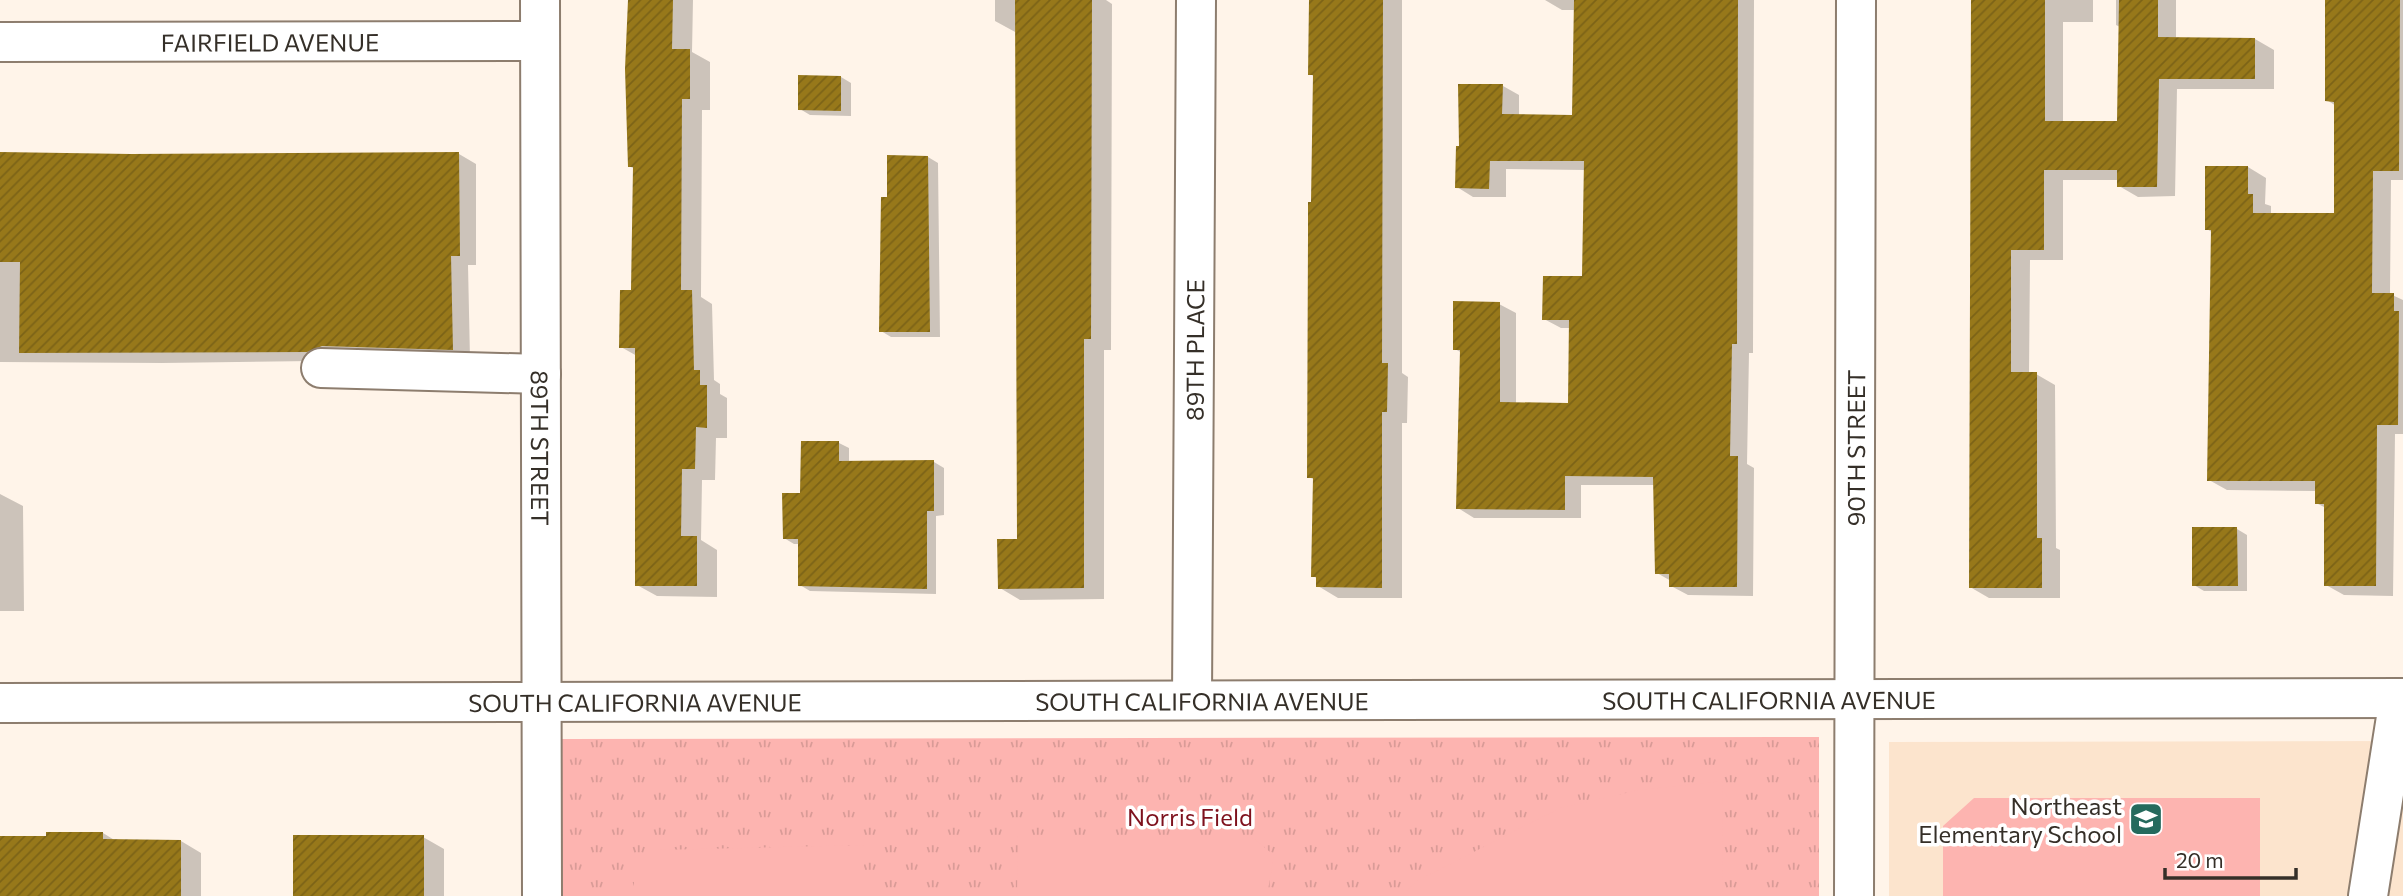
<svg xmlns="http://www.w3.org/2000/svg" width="2403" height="896" viewBox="0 0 2403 896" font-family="Commissioner,sans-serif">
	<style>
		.built { fill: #fce4cd }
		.grass { fill: url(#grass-tufts) }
		.garden { fill: #fdb4b0 }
		.shadow { fill: #0003 }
		.building { fill: url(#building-hatch) }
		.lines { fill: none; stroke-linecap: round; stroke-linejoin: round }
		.minor-casing { stroke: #8d7d6e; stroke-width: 42 }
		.minor { stroke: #fff; stroke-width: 38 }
		.labels { text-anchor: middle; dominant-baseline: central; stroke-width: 7; stroke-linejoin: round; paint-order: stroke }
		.street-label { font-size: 24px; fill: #352f28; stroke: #fff }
		.poi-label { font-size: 24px; fill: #352f28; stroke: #fff; text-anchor: end }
		.park-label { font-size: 24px; fill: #7e111d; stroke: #fff }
	</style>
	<defs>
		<pattern id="grass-tufts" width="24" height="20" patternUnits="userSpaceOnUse" patternTransform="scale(1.75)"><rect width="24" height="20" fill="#fdb4b0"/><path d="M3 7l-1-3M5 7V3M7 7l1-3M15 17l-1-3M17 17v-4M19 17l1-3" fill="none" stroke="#d99b97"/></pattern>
		<pattern id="building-hatch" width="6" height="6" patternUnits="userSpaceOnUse" patternTransform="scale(1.75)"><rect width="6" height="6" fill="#97781a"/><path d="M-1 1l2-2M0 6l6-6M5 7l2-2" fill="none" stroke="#7c6317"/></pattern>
	</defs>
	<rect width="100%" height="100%" fill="#fff4e9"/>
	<!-- built -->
	<path class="built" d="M2403 741V896H1889V742Z"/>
	<!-- grass -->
	<path class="grass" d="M1819 737V896H561V739Z"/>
	<!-- garden -->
	<path class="garden" d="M1723 781 1722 896H1401L1417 881 1560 808 1639 790Z
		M1974 798H2260V896H1943V826Z
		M1018 835H1249L1274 855 1267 896H1017Z
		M864 845V896H634V873L657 850Z"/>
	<!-- shadow -->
	<path class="shadow" d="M629 0H693L692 52 710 62V110H702L701 297 712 304 714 380 720 384V394L727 398V438H716L715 480H702L701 540 717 550V597L657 596 637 585V356L621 347 633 292 635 169 629 166Z
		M995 0H1106L1112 4 1111 350H1104V599L1020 600 1000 588 1018 541 1017 33 995 21Z
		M1310 0H1402V373L1408 377 1407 423H1402V598H1338L1318 586V579L1313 576 1315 480 1309 477 1315 77 1310 74Z
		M1545 0H1754L1753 353H1749L1747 464 1754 468 1753 596 1688 595 1671 586V581L1657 573 1655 485H1581V518H1474L1458 508 1462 353 1455 349 1499 304 1516 313V404L1570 405 1571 328H1561L1544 319 1583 278 1585 170 1506 169V197H1473L1457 187 1461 147 1503 86 1519 95V116L1574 117 1576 10H1562Z
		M1973 0H2093V22H2063V123H2119L2120 27 2116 25V0H2176V39H2255L2274 50V89H2177L2175 196 2138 197 2119 186V180H2063V260H2030L2029 374H2036L2055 385 2056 548 2060 550V598H1989L1970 587Z
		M2327 0H2403V180H2391L2390 294 2403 300V434H2395L2393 596 2344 595 2326 585V508L2316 503V491L2227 490 2209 480 2213 233 2207 229 2248 167 2266 178 2265 204 2271 206V215H2335L2336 106 2327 100Z
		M841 77 851 83V116L810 115 800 109Z
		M0 154H459L476 164V265H468L470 359 162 363 0 362Z
		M928 157 938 163 940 337H891L881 331 888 199Z
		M839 443 849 448V463L934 462 944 468V515L936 516V594L810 591 800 585V544H794L784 538 802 495Z
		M0 494 23 506 24 611H0Z
		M2237 529 2247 535V591H2204L2194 585Z
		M103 833 116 841H181L201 853V896H0V838H47Z
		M423 837 444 849V896H295Z"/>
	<!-- building -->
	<path class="building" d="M628 0H673L672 49H690V99H682L681 290H692L694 370H700V385H707V428L696 427 695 469H682L681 536H697V586H635V348H619L620 290H631L633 167H628L625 69Z
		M1015 0H1092L1091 339H1084V588L998 589 997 539H1017Z
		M1309 0H1383L1382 363H1388L1387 412H1382V588L1316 587V577H1311L1313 478H1307L1308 236V202H1311L1313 75H1308Z
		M1574 0H1738L1737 344H1732L1730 456H1738L1737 587H1669V574H1655L1653 477 1565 476V510L1456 509 1460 350H1453V301L1500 302V402L1568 403 1569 320H1542L1543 276H1582L1584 161H1490L1489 189 1455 188 1456 146H1459L1458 84H1503L1502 114 1572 115Z
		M1971 0H2045V121H2117L2119 0H2158V37L2255 38V79H2159L2157 187H2117V170H2044V250H2011V372H2037V538H2042V588H1969Z
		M2325 0H2400L2399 171H2373L2372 293H2394V311H2399L2398 425H2377L2376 586H2324V504H2315V481H2207L2211 230H2205V166H2248V194H2253V213H2334V102L2325 101Z
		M798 75 841 76V111L798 110Z
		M0 152 131 154 459 152 460 256H451L453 350 322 346 307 352 19 353 20 262H0Z
		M887 155 928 156 930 332H879L881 197H887Z
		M801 441H839V461L934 460V511H927V589L798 586V539H783L782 493H800Z
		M2192 527H2237L2238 586H2192Z
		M46 832H103V839L181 840V896H0V836H46Z
		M293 835H424V896H293Z"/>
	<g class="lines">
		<!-- minor casing -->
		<g class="minor-casing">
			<g id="minor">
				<path id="s1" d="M540 0 542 896"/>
				<path id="s2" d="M0 42 540 41"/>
				<path d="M321 368 541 374"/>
				<path id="s3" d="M1192 700 1196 0"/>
				<path id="s4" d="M0 703 2403 698"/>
				<path id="s5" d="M1854 896 1856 0"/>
				<path d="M2368 896 2399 698"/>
			</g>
		</g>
		<!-- minor -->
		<use href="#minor" class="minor"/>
	</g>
	<!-- icons -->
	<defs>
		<g id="school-square" transform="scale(1.75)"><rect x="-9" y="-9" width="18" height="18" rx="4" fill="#256a5d" stroke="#fff"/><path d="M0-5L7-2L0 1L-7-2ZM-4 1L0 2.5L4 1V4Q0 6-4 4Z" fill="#fff"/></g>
	</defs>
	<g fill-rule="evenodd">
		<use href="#school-square" x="2146" y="819"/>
	</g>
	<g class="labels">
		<!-- street labels -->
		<g class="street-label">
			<text stroke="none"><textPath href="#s2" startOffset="270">FAIRFIELD AVENUE</textPath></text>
			<text stroke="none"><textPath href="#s3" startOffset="350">89TH PLACE</textPath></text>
			<text stroke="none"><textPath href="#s1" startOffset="448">89TH STREET</textPath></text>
			<text stroke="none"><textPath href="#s5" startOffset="448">90TH STREET</textPath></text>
			<text stroke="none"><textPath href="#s4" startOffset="1769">SOUTH CALIFORNIA AVENUE</textPath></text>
			<text stroke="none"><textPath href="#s4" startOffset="1202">SOUTH CALIFORNIA AVENUE</textPath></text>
			<text stroke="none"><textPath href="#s4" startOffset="635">SOUTH CALIFORNIA AVENUE</textPath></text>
		</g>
		<!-- poi labels -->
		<g class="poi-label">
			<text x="2122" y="805">Northeast<tspan x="2122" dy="28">Elementary School</tspan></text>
		</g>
		<!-- park labels -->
		<g class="park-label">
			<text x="1190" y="816">Norris Field</text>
		</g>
	</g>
	<!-- scale -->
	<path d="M2165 868v10h131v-10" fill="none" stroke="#352f28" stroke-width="3.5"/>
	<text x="2176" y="868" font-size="21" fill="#352f28" stroke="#ffffff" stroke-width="5" paint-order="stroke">20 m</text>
</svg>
